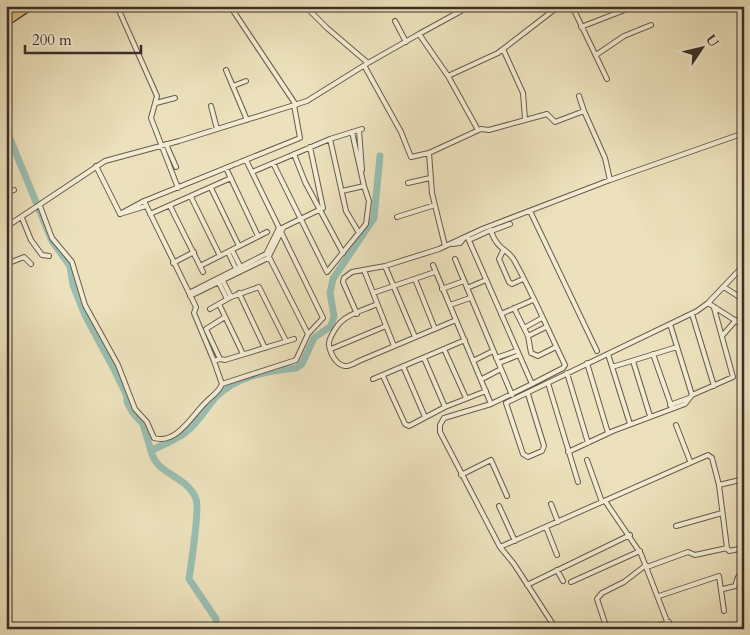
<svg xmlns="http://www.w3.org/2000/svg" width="750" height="635" viewBox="0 0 750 635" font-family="Cardo,serif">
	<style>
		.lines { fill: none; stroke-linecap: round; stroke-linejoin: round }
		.river { stroke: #99beb1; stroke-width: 7 }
		.minor-casing { stroke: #665b4d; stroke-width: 6 }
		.primary-casing { stroke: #3a2e28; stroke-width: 8 }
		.minor { stroke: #f3ecd3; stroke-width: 4 }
		.primary { stroke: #e6c07e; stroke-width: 5.5 }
	</style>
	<rect width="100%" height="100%" fill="#ece1bc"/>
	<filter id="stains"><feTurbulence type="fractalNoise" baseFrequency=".004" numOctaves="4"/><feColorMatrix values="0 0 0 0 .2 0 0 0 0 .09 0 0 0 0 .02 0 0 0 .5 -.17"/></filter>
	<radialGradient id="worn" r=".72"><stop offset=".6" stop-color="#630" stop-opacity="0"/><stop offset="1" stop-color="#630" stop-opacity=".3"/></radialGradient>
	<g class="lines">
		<!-- river -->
		<path class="river" d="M6 129 52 241 70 266 73 285 85 315 114 369 127 396V402L133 413 143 424 151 451
			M216 629V619L189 579C191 564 200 509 196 499 187 475 157 476 151 451 163 444 174 441 185 433 199 422 204 411 215 398 235 376 268 371 296 368L302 364 314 338 331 326 334 316 330 293 333 279 374 218 380 156"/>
		<!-- minor casing -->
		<g class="minor-casing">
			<path id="minor" d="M117 6 157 96 151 118 178 188
				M230 6 296 105
				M305 6 327 28 368 63 419 34 448 76 498 53 559 6
				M572 6 607 79
				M395 21 406 42
				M581 27 635 6
				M419 34 470 6
				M503 49 523 93 525 119
				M596 55 624 36 651 25
				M365 67 401 132 411 157 429 153 481 129 489 130 547 114 555 122 584 111 605 158 610 180
				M226 70 247 120
				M448 76 478 130
				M233 86 246 81
				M579 96 584 111
				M156 103 175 98
				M211 106 217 129
				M359 130 362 170
				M330 139 346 211 359 233
				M166 144 176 167
				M429 153 432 193 445 246
				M294 154 305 182 343 253
				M273 163 327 272 366 224 369 201 364 186
				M96 166 120 214 144 201 300 138 294 105
				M226 168 258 236
				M252 172 330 139 362 129
				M408 183 430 178
				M211 188 239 246
				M342 191 364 186 352 132
				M6 193 14 190
				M191 197 220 256
				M144 201 196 307 194 313 214 361
				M40 206 52 238 72 262 85 305 118 365 135 409 147 422 154 438C177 445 193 414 206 402 212 396 219 392 222 384L214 361 220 359
				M170 206 203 272
				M530 211 597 351
				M120 214 146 206
				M150 214 231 178
				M397 217 435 205
				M22 218 31 240 42 255 49 256
				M510 224 491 231C498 251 507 248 514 260 533 294 548 330 565 365L563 368 532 384
				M6 227 105 161 179 141 307 101 368 63
				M282 228 323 208 310 147
				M467 236 532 384 491 404 444 418 440 425V432L500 547 514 564 556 629
				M469 240 491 230
				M452 244 460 243 465 237
				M232 250 241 268
				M503 251 499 259 509 282 512 284 523 279
				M228 252 237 271
				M268 255 308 334
				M6 258 9 263 24 257 31 264
				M455 259 512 395
				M173 263 194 252
				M433 265 491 404
				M200 266 267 232
				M385 266 415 337
				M364 270 394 346
				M222 279 231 297
				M415 279 435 329
				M218 281 227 299
				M724 287 744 300
				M467 288 486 280
				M442 289 464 281
				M189 293 266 254 279 228
				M239 293 265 348
				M373 293 435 272
				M190 296 268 258 283 228
				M708 303 744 326
				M219 304 243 354
				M377 304C367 309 350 313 342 321 337 325 328 339 329 345 330 353 336 365 345 366 349 367 355 363 359 361L456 320
				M450 305 470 298
				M514 308 528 336 531 353 538 356 556 347
				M210 309 231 297 259 287 286 341
				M357 314 343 282 344 278 352 272 385 266 439 249 482 229 610 180 744 133
				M501 314 533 300
				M692 314 714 386
				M225 317 206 329 220 359 225 360 294 339
				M670 324 692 395
				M524 328 542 318
				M528 336 546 327
				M722 336 736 320
				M331 349 386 326
				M444 349 466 398
				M608 354 630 424
				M653 354 672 408
				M424 358 445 407
				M496 358 516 351
				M473 361 493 351
				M633 361 650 416
				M499 363 519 355
				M587 363 608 433
				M403 366 425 417
				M612 367 677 347
				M567 373 588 443
				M383 376 405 424 409 426 445 407 486 391
				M373 379 465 340
				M482 379 501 369
				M548 383 578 482
				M222 384 296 360 308 334 323 318 246 160
				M528 394 544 446 542 451 528 457 523 454 506 403 697 311 708 303 744 265
				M670 405 689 398
				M741 424 744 432
				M676 425 690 461
				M568 452 613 431 685 404 692 395 733 377 714 308
				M587 460 602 502
				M461 475 491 460 507 496
				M719 485 744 479
				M605 501 641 554 670 629
				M551 504 558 522
				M499 506 515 541
				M676 526 722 513
				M546 527 557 555
				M500 547 708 455 712 458 719 485 727 548
				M647 567 688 552 695 555 727 548 729 551 744 548
				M557 570 563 581
				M571 582 640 551
				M527 585 630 535
				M723 589 735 586 738 577 744 576
				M659 596 719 576 724 611
				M607 629 597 599 602 593 624 582 646 565
				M649 629 669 622"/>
		</g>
		<!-- primary casing -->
		<g class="primary-casing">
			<path id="primary" d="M6 17 33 6
				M6 23 27 9"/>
		</g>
		<!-- minor -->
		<use href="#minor" class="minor"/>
		<!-- primary -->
		<use href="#primary" class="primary"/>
	</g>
	<!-- margin -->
	<rect width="750" height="635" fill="none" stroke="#ece1bc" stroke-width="25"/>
	<rect x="8" y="8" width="735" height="620" fill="none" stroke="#3a2e28" stroke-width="2.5"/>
	<rect x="12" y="12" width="725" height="610" fill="none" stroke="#3a2e28"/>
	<!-- north arrow -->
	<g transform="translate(702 48) rotate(55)" stroke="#f3ecd3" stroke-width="4" paint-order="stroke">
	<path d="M0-4L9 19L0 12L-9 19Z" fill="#3a2e28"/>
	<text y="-8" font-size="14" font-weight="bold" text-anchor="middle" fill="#3a2e28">U</text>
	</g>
	<!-- scale -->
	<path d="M25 45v8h116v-8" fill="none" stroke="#3a2e28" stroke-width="2.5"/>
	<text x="32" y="45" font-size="15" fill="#3a2e28" stroke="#f3ecd3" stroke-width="4" paint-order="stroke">200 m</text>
	<rect width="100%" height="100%" filter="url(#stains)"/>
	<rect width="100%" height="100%" fill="url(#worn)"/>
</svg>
